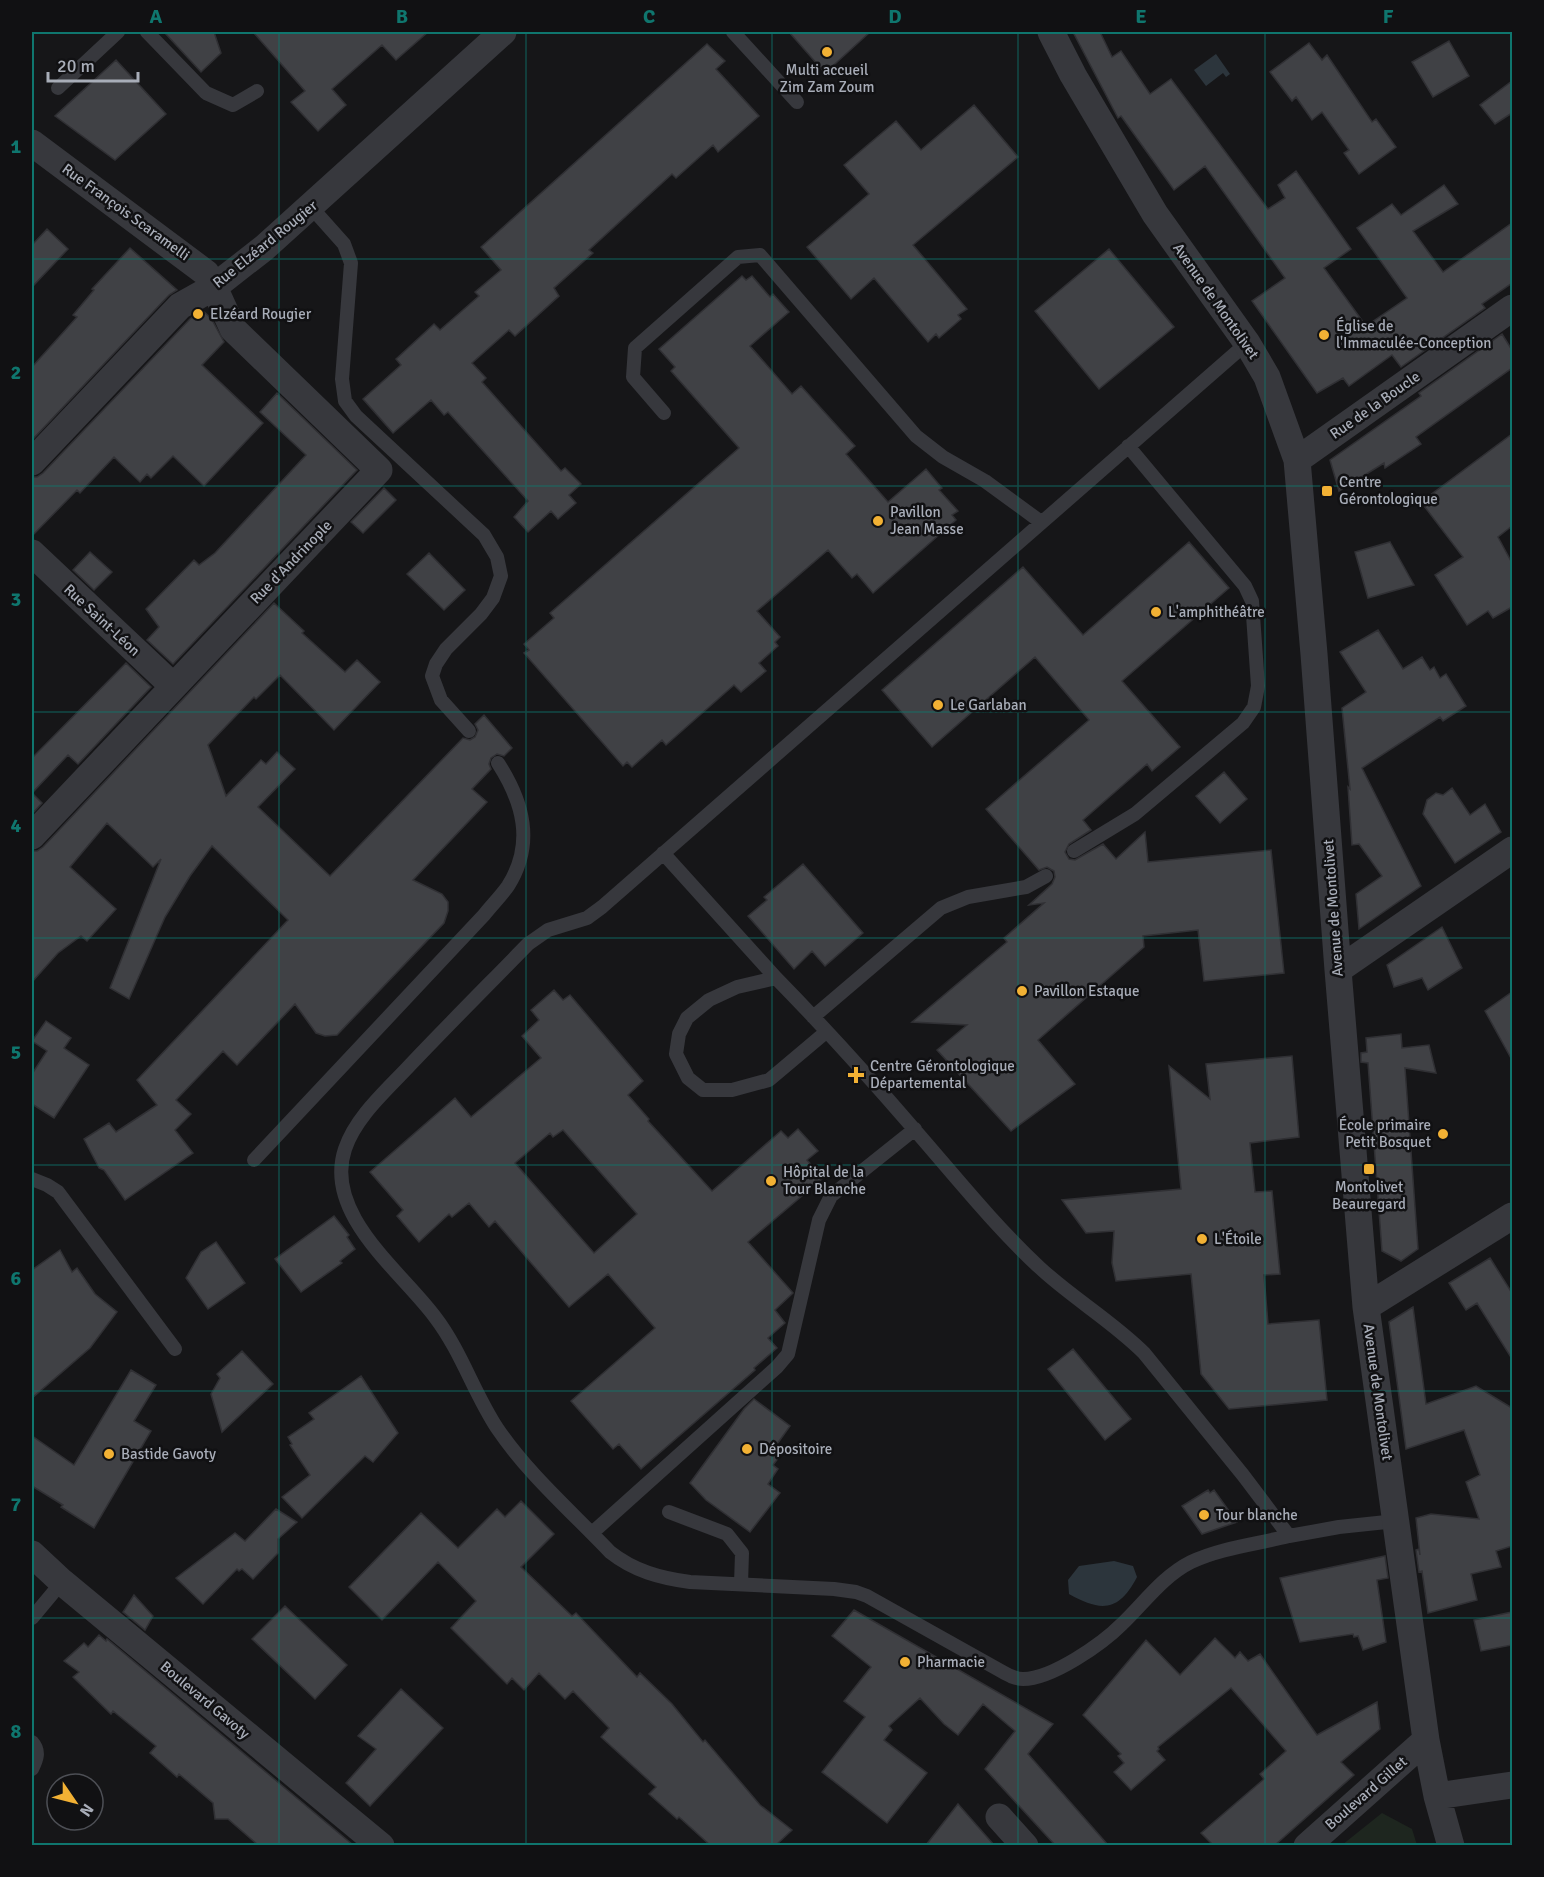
<svg xmlns="http://www.w3.org/2000/svg" width="1544" height="1877" viewBox="0 0 1544 1877" font-family="Signika,sans-serif">
	<style>
		.green { fill: #1e261f }
		.water { fill: #2c353c }
		.building { fill: #404145; stroke: #303034; stroke-width: 1.5; fill-rule: evenodd }
		.lines { fill: none; stroke-linecap: round; stroke-linejoin: round }
		.lane { stroke: #37383d; stroke-width: 14 }
		.street { stroke: #37383d; stroke-width: 27 }
		.grid { fill: none; stroke: #0f766e; stroke-width: 1.5; stroke-opacity: 0.55 }
		.poi-dot { fill: #f2b134; stroke: #111113; stroke-width: 2 }
		.labels { text-anchor: middle; dominant-baseline: central; stroke-width: 5; stroke-linejoin: round; paint-order: stroke }
		.poi-label { font-size: 15px; fill: #a8adb8; stroke: #111113; text-anchor: start }
		.street-label { font-size: 15px; fill: #a8adb8; stroke: #111113 }
		.neatline { fill: none; stroke: #0f766e; stroke-width: 2 }
		.grid-label { font-size: 20px; text-anchor: middle; font-weight: bold; fill: #0f766e }
	</style>
	<rect width="100%" height="100%" fill="#161618"/>
	<!-- green -->
	<path class="green" d="M1382 1813 1412 1829 1417 1845H1342Z"/>
	<!-- water -->
	<path class="water" d="M1216 54 1230 74 1226 77 1223 73 1206 86 1194 70Z
		M1114 1561 1133 1566 1137 1577C1119 1612 1101 1612 1069 1594L1068 1580 1079 1566Z"/>
	<!-- building -->
	<path class="building" d="M164 32H214L221 53 201 72Z
		M253 32H428L396 60 382 45 332 89 346 105 318 131 291 102 305 91Z
		M789 32H870L825 73Z
		M1073 32H1100L1112 57 1121 51 1150 94 1171 79 1268 209 1285 198 1278 185 1296 171 1351 249 1324 268 1366 326 1407 298 1357 228 1392 204 1401 215 1444 185 1458 204 1413 231 1443 272 1512 223V283L1482 304 1485 308 1401 367 1392 355 1349 386 1343 378 1317 393 1252 301 1285 278 1205 166 1174 190 1121 116 1118 118Z
		M1449 41 1469 76 1433 97 1412 62Z
		M1309 43 1322 60 1327 55 1372 122 1376 119 1396 147 1359 174 1344 153 1349 150 1322 112 1312 120 1296 97 1292 101 1270 72Z
		M707 44 725 61 716 69 759 116 718 152 713 145 676 178 672 174 589 250 593 253 554 288 559 296 515 336 509 330 472 363 486 378 482 382 561 471 565 468 581 484 569 495 576 503 558 519 551 511 528 532 514 517 528 501 448 412 444 415 431 400 393 433 363 399 401 365 396 359 434 324 440 330 479 296 475 292 501 270 481 247Z
		M116 60 166 114 115 160 55 116Z
		M1512 81V113L1495 124 1480 105Z
		M974 105 1018 157 913 245 967 309 958 315 961 319 939 338 936 334 928 342 874 278 851 299 807 247 869 194 844 165 896 121 921 150Z
		M47 229 68 249 32 287V245Z
		M130 248 177 290 169 295 32 440V367L77 317 73 315 94 290 92 289Z
		M1109 249 1174 327 1099 389 1035 311Z
		M742 276 746 280 752 276 770 297 773 294 789 312 750 346 792 394 801 386 855 446 846 454 888 502 926 469 942 488 939 490 958 511 952 515 956 520 873 593 857 574 852 578 828 550 757 611 780 637 775 642 778 646 759 663 766 671 741 692 734 685 666 745 662 740 632 767 627 762 623 766 524 653 529 650 524 644 554 618 550 613 739 448 671 371 675 367 659 349Z
		M203 311 211 318 224 342 202 365 263 423 204 486 173 456 151 478 147 474 140 482 114 457 80 493 77 490 32 536V477H37L43 473 190 319 193 317 194 318Z
		M1502 334 1512 350V368L1416 437 1421 444 1385 468 1384 463 1339 491 1330 460 1421 396 1419 393Z
		M277 393 357 470 173 664 147 640 159 627 146 609 194 560 199 565 215 553 306 455 260 412Z
		M1512 434V526L1498 537 1512 563V607L1493 618 1488 611 1467 625 1435 575 1463 557 1421 502Z
		M384 488 396 500 363 533 351 522Z
		M1189 542 1229 588 1122 681 1180 747 1152 771 1147 764 1083 820 1091 830 1069 844 1065 852 1069 859 1075 860 1103 844 1116 859 1145 832 1148 862 1271 850 1284 973 1204 981 1198 930 1143 936 1144 947 1038 1040 1075 1084 1011 1131 937 1050 967 1025 912 1022 1007 942 1004 938 1044 903 1029 905 1052 884 1055 877 1054 871 1047 867 1039 870 986 809 1089 720 1035 657 932 747 882 690 1023 567 1083 635Z
		M1390 542 1414 585 1368 598 1355 552Z
		M90 552 112 572 94 590 73 570Z
		M429 553 465 590 444 610 407 574Z
		M274 603 304 631 302 633 345 672 357 660 380 682 334 730 280 675 256 699 254 697 208 745 226 796 261 760 266 764 277 752 295 769 258 807 330 876 463 738 470 740 475 737 478 730 475 724 484 715 512 748 504 756 497 754 491 758 489 764 491 769 472 789 487 802 413 880 442 894 448 902V911L444 923 337 1035 325 1036 316 1033 295 1004 237 1065 223 1051 176 1100 191 1114 175 1130 193 1153 125 1200 104 1170 99 1168 84 1139 109 1123 116 1132 157 1105 137 1080 288 920 212 846 190 876 165 917 129 999 110 988 161 859 153 867 107 823 70 867 116 909 87 941 81 936 58 953 32 982V851H37L43 847Z
		M1378 630 1403 669 1422 657 1430 670 1434 667 1440 678 1446 674 1466 706 1443 721 1440 717 1362 768 1421 886 1359 929 1356 894 1382 876 1359 844 1352 845 1348 787 1350 789 1342 708 1366 692 1340 652Z
		M126 663 151 687 78 764 68 755 32 793V758Z
		M1224 772 1247 799 1220 823 1196 796Z
		M1452 788 1470 815 1485 804 1501 832 1455 863 1423 814 1427 800 1436 793 1443 795Z
		M32 793 42 803 32 814Z
		M803 864 863 933 825 966 812 951 794 969 748 916 767 900 764 897Z
		M1442 927 1462 968 1428 990 1422 978 1394 987 1387 965Z
		M554 990 563 1000 570 995 643 1081 628 1095 649 1119 648 1121 712 1191 781 1131 788 1138 798 1129 818 1151 807 1160 823 1178 748 1242 793 1293 775 1310 785 1323 768 1338 777 1348 754 1368 755 1370 641 1469 619 1444 613 1449 571 1401 655 1328 608 1274 569 1307 495 1221 489 1227 469 1203 452 1217 449 1214 419 1242 397 1216 403 1210 370 1172 455 1098 471 1117 541 1058 522 1036 539 1020 531 1010ZM563 1130 637 1214 594 1253 515 1163 550 1133 553 1137Z
		M1512 992V1060L1485 1011Z
		M46 1021 71 1038 64 1048 89 1065 54 1118 32 1104V1074L47 1051 32 1041Z
		M1401 1034 1402 1048 1429 1045 1436 1073 1405 1068 1418 1249 1401 1261 1382 1251 1368 1063 1361 1062V1053L1367 1052 1366 1038Z
		M1292 1056 1299 1137 1250 1143 1255 1192 1272 1191 1280 1274 1264 1275 1268 1324 1319 1320 1327 1400 1229 1409 1201 1374 1191 1274 1116 1281 1112 1263 1114 1231 1086 1233 1062 1200 1181 1189 1169 1066 1210 1099 1206 1064Z
		M334 1216 349 1235 347 1237 355 1249 340 1261 342 1263 301 1292 275 1259Z
		M216 1242 245 1283 208 1309 186 1278 201 1252Z
		M60 1250 72 1272 77 1268 95 1294 117 1312 90 1348 32 1398V1270Z
		M1490 1258 1512 1293V1359L1477 1303 1466 1310 1449 1283Z
		M1413 1307 1426 1404 1476 1386 1512 1408V1546L1496 1551 1501 1567 1471 1574 1477 1600 1428 1613 1422 1571 1419 1572 1416 1550 1419 1549 1420 1555 1416 1518 1431 1514 1479 1519 1466 1482 1480 1475 1464 1430 1406 1449 1389 1322Z
		M1073 1349 1131 1419 1105 1440 1048 1369Z
		M242 1351 273 1384 222 1432 211 1394 220 1378 217 1374Z
		M131 1370 156 1385 134 1421 151 1431 94 1528 61 1507 63 1505 32 1486V1436L74 1465Z
		M361 1376 398 1433 373 1462 365 1456 302 1518 282 1497 310 1475 290 1445 292 1444 288 1437 314 1419 309 1413Z
		M754 1399 790 1426 775 1447 782 1453 773 1465 778 1469 768 1484 780 1493 750 1532 706 1500 690 1483 744 1409Z
		M1208 1490 1210 1493 1214 1490 1237 1522 1202 1534 1182 1506Z
		M521 1501 554 1534 521 1567 572 1616 576 1613 637 1677 640 1673 672 1704 703 1742 705 1740 760 1805 792 1830 776 1845H710L679 1817 677 1819 649 1794 656 1787 601 1737 609 1728 573 1691 565 1699 539 1673 524 1690 512 1678 507 1684 451 1628 476 1601 438 1562 382 1620 349 1587 421 1513 458 1548 497 1509 505 1517Z
		M276 1509 297 1522 278 1539V1553L253 1579 242 1569 239 1571 237 1569 203 1604 176 1578 235 1533 245 1541Z
		M1385 1556 1388 1578 1377 1580 1386 1642 1363 1650 1358 1636 1354 1637 1353 1634 1300 1642 1280 1578Z
		M134 1595 153 1616 145 1630 123 1612Z
		M285 1606 347 1665 315 1699 252 1639Z
		M854 1610 1053 1724 1028 1754 1108 1845H1055L985 1769 1015 1731 983 1704 958 1735 944 1724 920 1698 889 1726 892 1730 884 1740 927 1773 887 1823 822 1772 865 1717 844 1701 871 1667 832 1636Z
		M1512 1612V1645L1481 1651 1474 1620Z
		M99 1635 106 1641 107 1639 353 1845H258L228 1819H215L213 1803 179 1774 177 1777 150 1753 156 1746 113 1711 111 1714 73 1677 79 1672 64 1661 84 1643 88 1647Z
		M1215 1638 1235 1658 1240 1652 1248 1661 1260 1654 1317 1735 1377 1702 1380 1729 1341 1762 1354 1775 1275 1845H1213L1201 1833 1264 1779 1260 1774 1286 1751 1231 1688 1158 1747 1159 1749 1157 1751 1165 1760 1131 1790 1114 1772 1124 1763 1118 1756 1121 1754 1083 1715 1146 1640 1180 1675Z
		M401 1689 443 1728 370 1806 346 1783 376 1749 358 1736Z
		M958 1804 994 1845H926Z"/>
	<g class="lines">
		<!-- lane -->
		<path class="lane" d="M147 32 206 93 233 105 257 91
			M733 32 797 102
			M58 88 118 32
			M311 207 344 244 351 263 342 379 345 401 356 416 484 535 497 557 501 576 493 598 481 614 446 649 436 664 432 676 441 700 469 731
			M1247 343 602 907 587 918 548 930 528 944C489 984 450 1023 411 1064 388 1089 356 1116 345 1149 323 1214 401 1271 435 1317 461 1351 474 1393 497 1428 528 1474 572 1512 610 1552 634 1571 660 1578 690 1582L834 1589 856 1592 867 1596 1001 1671C1008 1675 1015 1679 1023 1679 1052 1679 1102 1644 1122 1624 1144 1603 1163 1576 1191 1562 1220 1548 1257 1544 1289 1536
			M664 413 633 377 635 348 738 257 760 255 916 436 943 457 985 481 1041 522
			M1074 851 1135 814 1243 723 1254 707 1258 686 1252 601 1245 586 1128 446
			M663 853 776 978
			M813 1017 941 908 968 897 1026 887 1046 876
			M826 1032 769 1080 732 1090H703L688 1078 676 1054 679 1034 687 1018 709 1000 737 987 776 978C824 1027 870 1078 914 1129 955 1176 994 1225 1039 1267 1072 1298 1112 1321 1144 1353L1243 1475 1289 1536 1339 1527 1396 1521
			M254 1160 484 915C491 906 501 896 508 886 535 843 523 802 498 763
			M32 1179 47 1185 58 1192 175 1349
			M669 1512 727 1534 742 1553 741 1584
			M592 1533 777 1367 788 1354 819 1220 831 1196 915 1129
			M32 1618 62 1582
			M32 1742C40 1751 37 1759 32 1769"/>
		<!-- street -->
		<path class="street" d="M1051 32 1073 75 1155 214 1247 343 1267 377 1297 460 1314 654 1338 970 1366 1307 1426 1740 1437 1796 1451 1846
			M32 143 206 273 214 287 233 329 379 470 32 836
			M1297 460 1512 308
			M32 462 180 306 214 287 264 248 503 32
			M32 553 173 686
			M1338 970 1512 850
			M1366 1307 1512 1216
			M32 1554 62 1582 381 1846
			M1437 1796 1512 1785
			M999 1817 1025 1846
			M1307 1846 1426 1740"/>
	</g>
	<!-- grid -->
	<path class="grid" d="M279 32V1846M526 32V1846M772 32V1846M1018 32V1846M1265 32V1846M32 259H1512M32 486H1512M32 712H1512M32 938H1512M32 1165H1512M32 1391H1512M32 1618H1512"/>
	<!-- markers -->
	<g class="poi-dot">
		<circle cx="827" cy="52" r="6"/>
		<circle cx="198" cy="314" r="6"/>
		<circle cx="1324" cy="335" r="6"/>
		<rect x="1321" y="485" width="12" height="12" rx="3"/>
		<circle cx="878" cy="521" r="6"/>
		<circle cx="1156" cy="612" r="6"/>
		<circle cx="938" cy="705" r="6"/>
		<circle cx="1022" cy="991" r="6"/>
		<path d="M853 1066h6v6h6v6h-6v6h-6v-6h-6v-6h6z"/>
		<circle cx="1443" cy="1134" r="6"/>
		<rect x="1363" y="1163" width="12" height="12" rx="3"/>
		<circle cx="771" cy="1181" r="6"/>
		<circle cx="1202" cy="1239" r="6"/>
		<circle cx="747" cy="1449" r="6"/>
		<circle cx="109" cy="1454" r="6"/>
		<circle cx="1204" cy="1515" r="6"/>
		<circle cx="905" cy="1662" r="6"/>
	</g>
	<g class="labels">
		<!-- poi labels -->
		<g class="poi-label">
			<text x="827" y="70" text-anchor="middle">Multi accueil<tspan x="827" dy="17">Zim Zam Zoum</tspan></text>
			<text x="210" y="314">Elzéard Rougier</text>
			<text x="1336" y="326">Église de<tspan x="1336" dy="17">l'Immaculée-Conception</tspan></text>
			<text x="1339" y="482">Centre<tspan x="1339" dy="17">Gérontologique</tspan></text>
			<text x="890" y="512">Pavillon<tspan x="890" dy="17">Jean Masse</tspan></text>
			<text x="1168" y="612">L'amphithéâtre</text>
			<text x="950" y="705">Le Garlaban</text>
			<text x="1034" y="991">Pavillon Estaque</text>
			<text x="870" y="1066">Centre Gérontologique<tspan x="870" dy="17">Départemental</tspan></text>
			<text x="1431" y="1125" text-anchor="end">École primaire<tspan x="1431" dy="17">Petit Bosquet</tspan></text>
			<text x="783" y="1172">Hôpital de la<tspan x="783" dy="17">Tour Blanche</tspan></text>
			<text x="1369" y="1187" text-anchor="middle">Montolivet<tspan x="1369" dy="17">Beauregard</tspan></text>
			<text x="1214" y="1239">L'Étoile</text>
			<text x="759" y="1449">Dépositoire</text>
			<text x="121" y="1454">Bastide Gavoty</text>
			<text x="1216" y="1515">Tour blanche</text>
			<text x="917" y="1662">Pharmacie</text>
		</g>
		<!-- street labels -->
		<g class="street-label">
			<text transform="translate(126 212) rotate(36)">Rue François Scaramelli</text>
			<text transform="translate(265 244) rotate(-39)">Rue Elzéard Rougier</text>
			<text transform="translate(1216 301) rotate(55)">Avenue de Montolivet</text>
			<text transform="translate(1375 405) rotate(-35)">Rue de la Boucle</text>
			<text transform="translate(291 562) rotate(-46)">Rue d'Andrinople</text>
			<text transform="translate(102 620) rotate(43)">Rue Saint-Léon</text>
			<text transform="translate(1333 908) rotate(-94)">Avenue de Montolivet</text>
			<text transform="translate(1378 1392) rotate(82)">Avenue de Montolivet</text>
			<text transform="translate(205 1700) rotate(40)">Boulevard Gavoty</text>
			<text transform="translate(1366 1793) rotate(-41)">Boulevard Gillet</text>
		</g>
	</g>
	<!-- border -->
	<rect width="1544" height="1877" fill="none" stroke="#111113" stroke-width="66"/>
	<!-- north arrow -->
	<g transform="translate(75 1802) rotate(125)"><circle r="28" fill="#111113" stroke="#4d4f55" stroke-width="1.5"/>
	<path d="M0-4.5L10 22L0 15L-10 22Z" fill="#f2b134"/>
	<text y="-9" font-size="16" font-weight="bold" text-anchor="middle" fill="#a8adb8">N</text>
	</g>
	<!-- scale -->
	<path d="M48 72v9h90v-9" fill="none" stroke="#a8adb8" stroke-width="3"/>
	<text x="57" y="72" font-size="18" fill="#a8adb8" stroke="#111113" stroke-width="4.5" paint-order="stroke">20 m</text>
	<rect x="33" y="33" width="1478" height="1811" class="neatline"/>
	<g class="grid-label">
		<text x="156" y="23">A</text>
		<text x="402" y="23">B</text>
		<text x="649" y="23">C</text>
		<text x="895" y="23">D</text>
		<text x="1141" y="23">E</text>
		<text x="1388" y="23">F</text>
		<text x="16" y="153">1</text>
		<text x="16" y="379">2</text>
		<text x="16" y="606">3</text>
		<text x="16" y="832">4</text>
		<text x="16" y="1059">5</text>
		<text x="16" y="1285">6</text>
		<text x="16" y="1511">7</text>
		<text x="16" y="1738">8</text>
	</g>
</svg>
